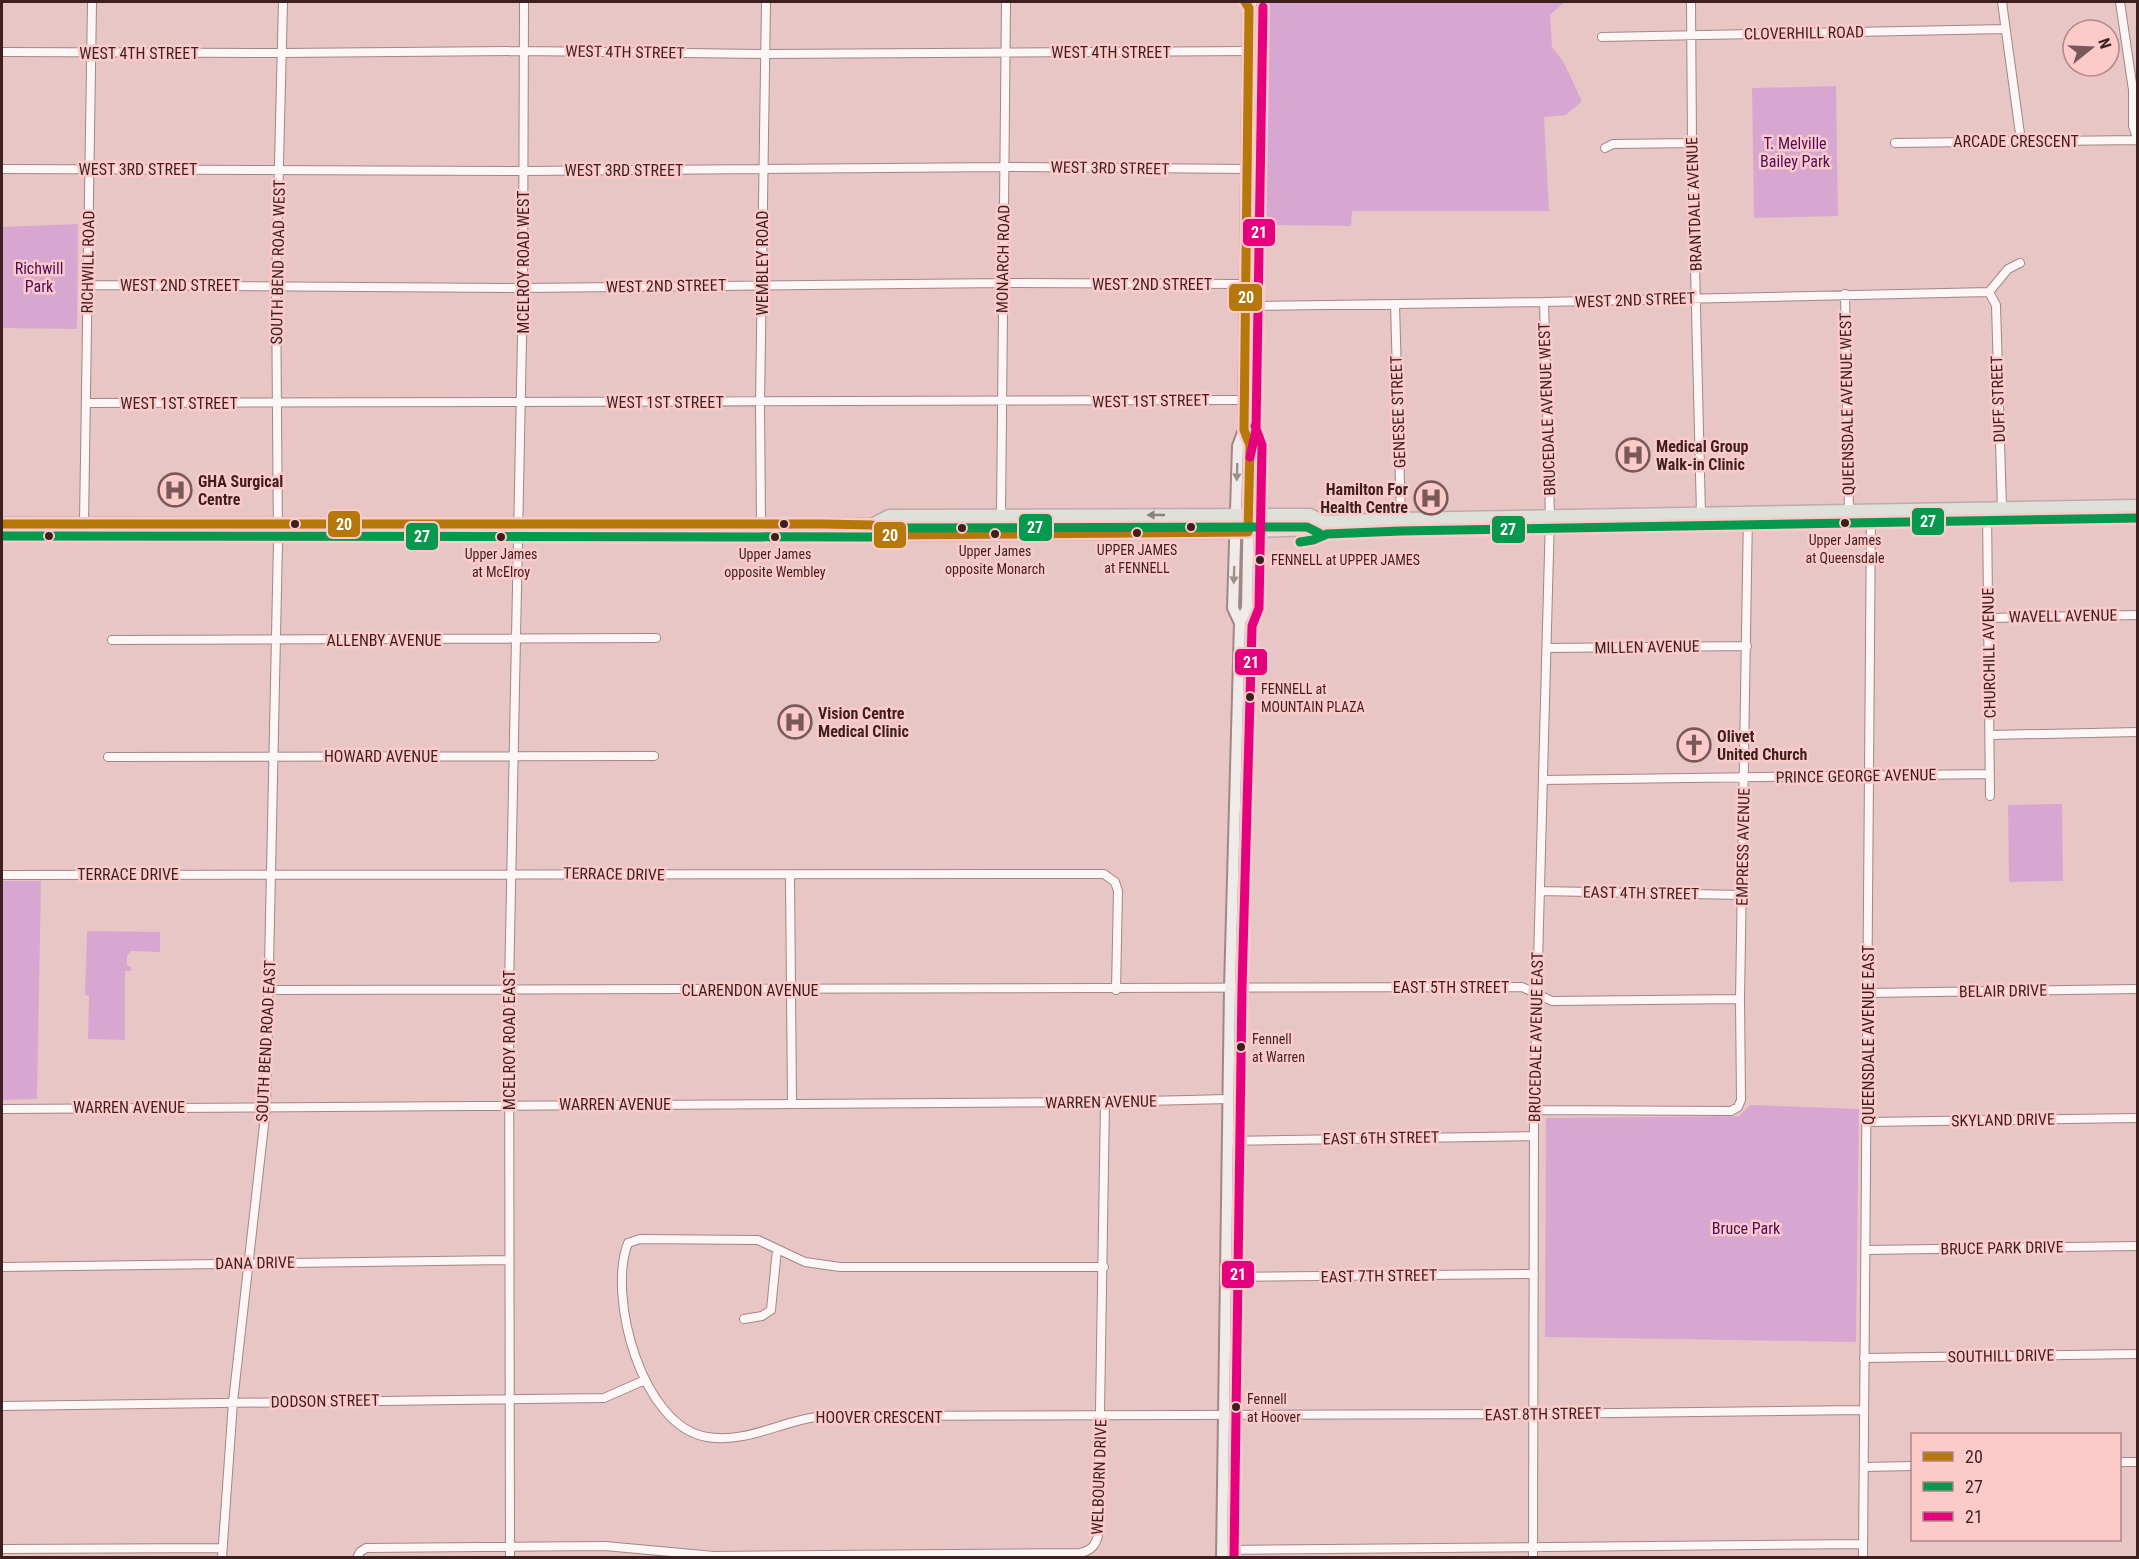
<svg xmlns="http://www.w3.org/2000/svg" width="2139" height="1559" viewBox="0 0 2139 1559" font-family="'Roboto Condensed',sans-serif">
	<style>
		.green { fill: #d8a7d1 }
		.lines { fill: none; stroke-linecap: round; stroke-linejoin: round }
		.minor-casing { stroke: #a28686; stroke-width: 10 }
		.secondary-casing { stroke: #a28686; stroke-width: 14 }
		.primary-casing { stroke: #beaaaa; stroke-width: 15 }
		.minor { stroke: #fcf6f6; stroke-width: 8 }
		.secondary { stroke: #eeebe8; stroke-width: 10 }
		.primary { stroke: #e0e0da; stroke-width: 12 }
		.bus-1-casing { stroke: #fbcac9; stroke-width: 14 }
		.bus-2-casing { stroke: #fbcac9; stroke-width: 14 }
		.bus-3-casing { stroke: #fbcac9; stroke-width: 14 }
		.bus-1 { stroke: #b6770b; stroke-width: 9 }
		.bus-2 { stroke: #06984c; stroke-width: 9 }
		.bus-3 { stroke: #e5007d; stroke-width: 9 }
		.oneway { fill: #9e8f8e }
		.oneway2 { fill: #8e807d }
		.bus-dot { fill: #3d1f20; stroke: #fbcac9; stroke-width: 2 }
		.labels { text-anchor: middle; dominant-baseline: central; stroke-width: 5; stroke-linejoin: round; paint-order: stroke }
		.bus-label { font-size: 14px; fill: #3d1f20; stroke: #fbcac9 }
		.street-label { font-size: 16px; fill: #3d1f20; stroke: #fbcac9 }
		.park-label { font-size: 16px; fill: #50095f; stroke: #fbcac9 }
		.poi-label { font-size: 16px; font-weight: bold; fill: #3d1f20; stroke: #fbcac9; text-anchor: start }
		.line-badge { stroke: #fbcac9; stroke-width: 2 }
		.badge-label { font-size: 16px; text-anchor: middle; font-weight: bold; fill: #fff }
	</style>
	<rect width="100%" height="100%" fill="#e9c6c6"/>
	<!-- green -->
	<path class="green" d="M1268 2H1565L1550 15 1552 47 1563 61 1582 101 1566 115 1544 117 1549 211H1352L1351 226 1262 225Z
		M1836 86 1838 216 1754 218 1752 88Z
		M78 224 77 329 2 328V227Z
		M2062 804 2063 881 2009 882 2008 805Z
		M2 881H41L37 1099 2 1100Z
		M87 931 160 932V952L131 951 127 956V966H131V971H125V1040L88 1039 89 996 85 995Z
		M1750 1105 1859 1109 1856 1342 1545 1337 1546 1118 1739 1116Z"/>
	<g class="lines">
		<!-- minor casing -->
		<g class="minor-casing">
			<path id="minor" d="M1691 2 1692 143 1701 514
				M2002 2 2021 141
				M2120 2 2133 90V126L2138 141
				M1602 37 2005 29
				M2 52 283 53 524 51 766 54 1249 51
				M1895 143 2138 140
				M1605 148 1613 144 1692 143
				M2 169 524 171 1004 167 1247 169
				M88 285 523 288 1003 283 1245 284
				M1989 292 1996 305 2002 509
				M1989 292 2008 269 2020 263
				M1845 294 1849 513
				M1395 304 1401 519
				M1245 306 1544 302 1989 292
				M87 403 1244 400
				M1987 509 1990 796
				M1001 516 1006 2
				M84 523 92 2
				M761 524 760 403 766 2
				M1988 618 2138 615
				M112 640 656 638
				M1547 648 1747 646
				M1990 735 2138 732
				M108 757 654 756
				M1543 780 1990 774
				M2 875 1104 874 1115 882 1118 891 1116 990
				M790 876 792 1104
				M1540 891 1742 895
				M270 990 1522 987 1552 1001 1740 999
				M1868 993 2138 989
				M2 1109 1105 1102 1228 1099
				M1534 1110 1731 1111 1738 1107 1741 1100 1740 999 1748 513
				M1868 1122 2138 1118
				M1227 1141 1534 1136
				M1866 1250 2138 1246
				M2 1267 508 1260
				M1104 1267H840L805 1262 758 1240 640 1239 628 1243C607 1296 642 1427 707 1437 749 1444 786 1418 827 1416L1534 1414 1863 1410
				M1225 1277 1534 1274
				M744 1319 762 1316 771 1310 777 1249
				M1864 1358 2138 1354
				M2 1406 604 1398 645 1380
				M2120 1462H2138
				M1865 1467 1912 1466
				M2 1549 222 1548
				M1222 1550 1863 1544
				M222 1558 233 1402 266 1107 278 542 276 285 283 2
				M357 1558 360 1552 366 1548 605 1546 714 1556 1080 1553C1090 1551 1096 1546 1098 1535L1105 1102
				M510 1558 509 988 523 288 524 2
				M1533 1558 1534 1110 1550 516 1544 302
				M1863 1558 1871 512"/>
		</g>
		<!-- secondary casing -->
		<g class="secondary-casing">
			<path id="secondary" d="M1240 623 1233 608 1238 446 1244 430 1249 8 1252 2
				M1222 1558 1230 988 1240 623 1247 608 1250 445 1244 430"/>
		</g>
		<!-- primary casing -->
		<g class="primary-casing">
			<path id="primary" d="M2 524 872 525 889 516 1310 515 1324 522
				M872 525 890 535 1225 532 1309 529 1324 522 1401 519 2138 506"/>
		</g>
		<!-- minor -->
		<use href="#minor" class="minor"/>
		<!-- secondary -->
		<use href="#secondary" class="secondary"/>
		<!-- primary -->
		<use href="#primary" class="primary"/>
		<!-- bus-1 casing -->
		<g class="bus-1-casing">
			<path id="bus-1" d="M2 524H824L872 525 890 535 1248 532 1250 445 1244 430 1249 8 1245 2"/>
		</g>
		<!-- bus-2 casing -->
		<g class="bus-2-casing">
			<path id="bus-2" d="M2 536 872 537 892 528 1307 527 1319 533
				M1300 542 1313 540 1327 534 1401 531 2138 518"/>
		</g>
		<!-- bus-3 casing -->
		<g class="bus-3-casing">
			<path id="bus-3" d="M1250 457 1256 430 1263 7
				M1234 1558 1242 988 1252 626 1259 608 1262 445 1255 426"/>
		</g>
		<!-- bus-1 -->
		<use href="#bus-1" class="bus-1"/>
		<!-- bus-2 -->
		<use href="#bus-2" class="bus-2"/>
		<!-- bus-3 -->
		<use href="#bus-3" class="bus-3"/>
	</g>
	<!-- one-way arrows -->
	<defs><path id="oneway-solid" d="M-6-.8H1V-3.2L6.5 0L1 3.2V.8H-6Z" transform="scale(1.5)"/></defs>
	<g class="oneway">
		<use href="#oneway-solid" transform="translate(1237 472) rotate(92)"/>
		<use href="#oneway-solid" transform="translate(1234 575) rotate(92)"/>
	</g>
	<use class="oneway2" href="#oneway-solid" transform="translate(1156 515) rotate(-180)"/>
	<!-- icons -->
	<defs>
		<g id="hospital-ring" transform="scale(1.725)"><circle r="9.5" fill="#fbcac9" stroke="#79595a" stroke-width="1.5"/><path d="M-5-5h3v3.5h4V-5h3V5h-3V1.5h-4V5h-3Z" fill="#79595a"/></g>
		<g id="church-ring" transform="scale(1.725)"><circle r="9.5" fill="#fbcac9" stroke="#79595a" stroke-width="1.5"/><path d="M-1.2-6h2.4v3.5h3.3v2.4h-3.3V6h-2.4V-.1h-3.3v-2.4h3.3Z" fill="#79595a"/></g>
	</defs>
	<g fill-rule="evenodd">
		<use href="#hospital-ring" x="1633" y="455"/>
		<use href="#hospital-ring" x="175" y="490"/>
		<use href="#hospital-ring" x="1431" y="498"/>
		<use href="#hospital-ring" x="795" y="722"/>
		<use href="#church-ring" x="1694" y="745"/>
	</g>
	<!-- markers -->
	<g class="bus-dot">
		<circle cx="1845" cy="523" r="5"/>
		<circle cx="295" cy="524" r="5"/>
		<circle cx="784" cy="524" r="5"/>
		<circle cx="1191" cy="527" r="5"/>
		<circle cx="962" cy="528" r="5"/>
		<circle cx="1137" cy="533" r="5"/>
		<circle cx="995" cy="534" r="5"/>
		<circle cx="49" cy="536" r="5"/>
		<circle cx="501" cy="537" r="5"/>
		<circle cx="775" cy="537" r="5"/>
		<circle cx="1260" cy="560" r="5"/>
		<circle cx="1250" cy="697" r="5"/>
		<circle cx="1241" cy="1047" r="5"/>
		<circle cx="1236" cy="1407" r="5"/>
	</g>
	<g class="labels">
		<!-- bus labels -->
		<g class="bus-label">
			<text x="1845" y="540">Upper James<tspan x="1845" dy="18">at Queensdale</tspan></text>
			<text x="1137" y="550">UPPER JAMES<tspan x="1137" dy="18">at FENNELL</tspan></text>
			<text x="995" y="551">Upper James<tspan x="995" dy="18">opposite Monarch</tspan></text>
			<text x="501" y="554">Upper James<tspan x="501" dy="18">at McElroy</tspan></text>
			<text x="775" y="554">Upper James<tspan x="775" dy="18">opposite Wembley</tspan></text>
			<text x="1271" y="560" text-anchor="start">FENNELL at UPPER JAMES</text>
			<text x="1261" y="689" text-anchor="start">FENNELL at<tspan x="1261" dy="18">MOUNTAIN PLAZA</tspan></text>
			<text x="1252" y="1039" text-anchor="start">Fennell<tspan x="1252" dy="18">at Warren</tspan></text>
			<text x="1247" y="1399" text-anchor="start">Fennell<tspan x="1247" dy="18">at Hoover</tspan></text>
		</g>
		<!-- street labels -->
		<g class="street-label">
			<text transform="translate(1804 33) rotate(-1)">CLOVERHILL ROAD</text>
			<text transform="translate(625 52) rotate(1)">WEST 4TH STREET</text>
			<text x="1111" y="52">WEST 4TH STREET</text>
			<text x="139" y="53">WEST 4TH STREET</text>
			<text x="2016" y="141">ARCADE CRESCENT</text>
			<text transform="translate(1110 168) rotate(1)">WEST 3RD STREET</text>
			<text x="138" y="169">WEST 3RD STREET</text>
			<text x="624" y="170">WEST 3RD STREET</text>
			<text transform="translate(1694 204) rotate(-92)">BRANTDALE AVENUE</text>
			<text transform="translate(1003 259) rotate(-89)">MONARCH ROAD</text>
			<text transform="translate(88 262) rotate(-89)">RICHWILL ROAD</text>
			<text transform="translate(278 262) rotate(-89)">SOUTH BEND ROAD WEST</text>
			<text transform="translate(523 262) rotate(-90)">MCELROY ROAD WEST</text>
			<text transform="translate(762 263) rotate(-90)">WEMBLEY ROAD</text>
			<text x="1152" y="284">WEST 2ND STREET</text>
			<text x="180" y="285">WEST 2ND STREET</text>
			<text transform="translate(666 286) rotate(-1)">WEST 2ND STREET</text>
			<text transform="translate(1635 300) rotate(-2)">WEST 2ND STREET</text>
			<text transform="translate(1998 399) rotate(-92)">DUFF STREET</text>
			<text transform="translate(1151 401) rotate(-1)">WEST 1ST STREET</text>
			<text x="665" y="402">WEST 1ST STREET</text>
			<text x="179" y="403">WEST 1ST STREET</text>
			<text transform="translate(1847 404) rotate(-91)">QUEENSDALE AVENUE WEST</text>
			<text transform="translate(1547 409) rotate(-92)">BRUCEDALE AVENUE WEST</text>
			<text transform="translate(1398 412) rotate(-92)">GENESEE STREET</text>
			<text transform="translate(2063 616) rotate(-1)">WAVELL AVENUE</text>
			<text x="384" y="640">ALLENBY AVENUE</text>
			<text transform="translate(1647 647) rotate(-1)">MILLEN AVENUE</text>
			<text transform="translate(1989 653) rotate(-91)">CHURCHILL AVENUE</text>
			<text x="381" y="756">HOWARD AVENUE</text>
			<text transform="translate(1856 776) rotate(-1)">PRINCE GEORGE AVENUE</text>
			<text transform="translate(1743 847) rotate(-89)">EMPRESS AVENUE</text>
			<text x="128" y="874">TERRACE DRIVE</text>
			<text transform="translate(614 874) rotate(1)">TERRACE DRIVE</text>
			<text transform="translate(1641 893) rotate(1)">EAST 4TH STREET</text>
			<text x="1451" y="987">EAST 5TH STREET</text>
			<text x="750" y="990">CLARENDON AVENUE</text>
			<text transform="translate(2003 991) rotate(-1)">BELAIR DRIVE</text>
			<text transform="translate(1868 1035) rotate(-90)">QUEENSDALE AVENUE EAST</text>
			<text transform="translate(1536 1037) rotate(-89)">BRUCEDALE AVENUE EAST</text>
			<text transform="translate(509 1040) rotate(-90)">MCELROY ROAD EAST</text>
			<text transform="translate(266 1041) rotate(-87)">SOUTH BEND ROAD EAST</text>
			<text transform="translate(1101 1102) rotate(-1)">WARREN AVENUE</text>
			<text x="615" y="1104">WARREN AVENUE</text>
			<text x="129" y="1107">WARREN AVENUE</text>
			<text transform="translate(2003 1120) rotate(-1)">SKYLAND DRIVE</text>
			<text transform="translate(1381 1138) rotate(-1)">EAST 6TH STREET</text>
			<text transform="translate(2002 1248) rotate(-1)">BRUCE PARK DRIVE</text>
			<text transform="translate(255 1263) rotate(-1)">DANA DRIVE</text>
			<text transform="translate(1379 1276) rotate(-1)">EAST 7TH STREET</text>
			<text transform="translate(2001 1356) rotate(-1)">SOUTHILL DRIVE</text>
			<text transform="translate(325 1401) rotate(-1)">DODSON STREET</text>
			<text transform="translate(1543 1414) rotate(-1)">EAST 8TH STREET</text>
			<text x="879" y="1417">HOOVER CRESCENT</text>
			<text transform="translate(1099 1477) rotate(-88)">WELBOURN DRIVE</text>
		</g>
		<!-- park labels -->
		<g class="park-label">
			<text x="1795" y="143">T. Melville<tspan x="1795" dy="18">Bailey Park</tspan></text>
			<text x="39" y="268">Richwill<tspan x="39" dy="18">Park</tspan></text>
			<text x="1746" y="1228">Bruce Park</text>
		</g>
		<!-- poi labels -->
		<g class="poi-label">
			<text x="1656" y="446">Medical Group<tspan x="1656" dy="18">Walk-in Clinic</tspan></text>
			<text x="198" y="481">GHA Surgical<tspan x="198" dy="18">Centre</tspan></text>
			<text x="1408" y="489" text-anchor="end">Hamilton For<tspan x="1408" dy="18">Health Centre</tspan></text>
			<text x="818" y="713">Vision Centre<tspan x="818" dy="18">Medical Clinic</tspan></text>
			<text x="1717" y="736">Olivet<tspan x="1717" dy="18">United Church</tspan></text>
		</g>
	</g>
	<g class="line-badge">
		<rect x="1242" y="218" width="34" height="29" rx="6" fill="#e5007d"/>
		<rect x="1228" y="283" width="35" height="29" rx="6" fill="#b6770b"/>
		<rect x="1911" y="507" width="34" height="29" rx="6" fill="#06984c"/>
		<rect x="327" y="510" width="34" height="28" rx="6" fill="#b6770b"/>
		<rect x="1018" y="513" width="35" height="29" rx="6" fill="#06984c"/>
		<rect x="1491" y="515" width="35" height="29" rx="6" fill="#06984c"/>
		<rect x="873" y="521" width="34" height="28" rx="6" fill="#b6770b"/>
		<rect x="405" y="522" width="34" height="29" rx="6" fill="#06984c"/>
		<rect x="1234" y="648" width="34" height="28" rx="6" fill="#e5007d"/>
		<rect x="1221" y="1260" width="34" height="29" rx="6" fill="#e5007d"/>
	</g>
	<g class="badge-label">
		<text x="1259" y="238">21</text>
		<text x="1246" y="303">20</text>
		<text x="1928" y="527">27</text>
		<text x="344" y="530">20</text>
		<text x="1035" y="533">27</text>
		<text x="1508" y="535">27</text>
		<text x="890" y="541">20</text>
		<text x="422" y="542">27</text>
		<text x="1251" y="668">21</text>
		<text x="1238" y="1280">21</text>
	</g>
	<!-- border -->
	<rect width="2139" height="1559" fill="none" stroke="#3d1f20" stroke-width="6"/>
	<!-- legend -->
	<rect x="1911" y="1433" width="210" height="108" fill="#fbcac9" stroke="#af8685" stroke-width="1.5"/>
	<rect x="1923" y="1452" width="30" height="9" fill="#b6770b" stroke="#af8685" stroke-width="1.5"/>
	<text x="1965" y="1463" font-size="18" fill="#3d1f20">20</text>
	<rect x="1923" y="1482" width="30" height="9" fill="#06984c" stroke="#af8685" stroke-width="1.5"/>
	<text x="1965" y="1493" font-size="18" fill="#3d1f20">27</text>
	<rect x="1923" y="1512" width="30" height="9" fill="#e5007d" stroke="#af8685" stroke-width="1.5"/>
	<text x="1965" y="1523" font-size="18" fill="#3d1f20">21</text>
	<!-- north arrow -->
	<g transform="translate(2091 48) rotate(72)"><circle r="28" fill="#fbcac9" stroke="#af8685" stroke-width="1.5"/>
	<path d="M0-4.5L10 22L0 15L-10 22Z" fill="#79595a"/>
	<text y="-9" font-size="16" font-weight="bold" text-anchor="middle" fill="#3d1f20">N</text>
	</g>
</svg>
